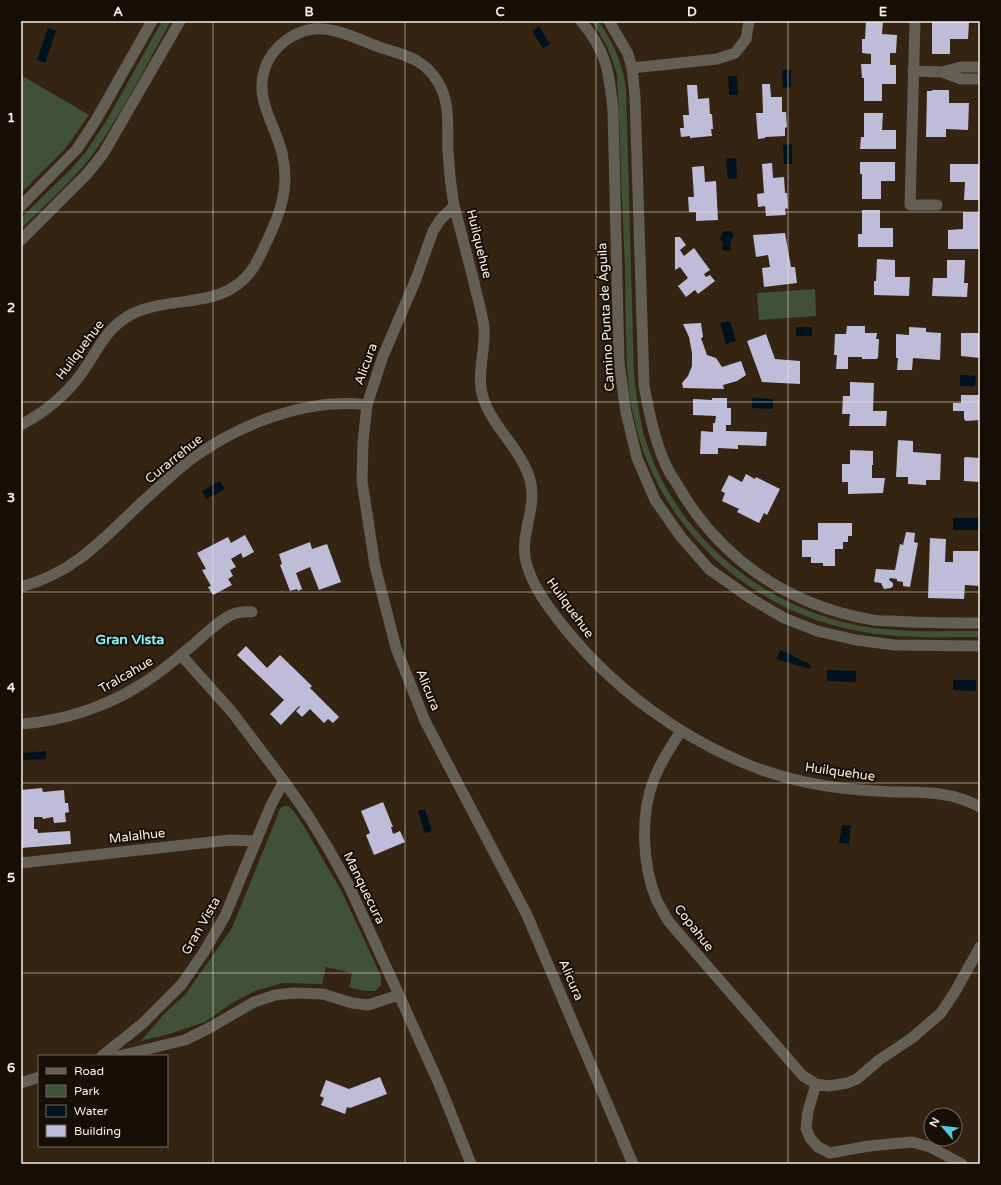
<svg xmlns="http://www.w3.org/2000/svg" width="1001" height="1185" viewBox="0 0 1001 1185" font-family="'Varela Round',sans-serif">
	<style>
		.green { fill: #415137 }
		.water { fill: #00111f }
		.building { fill: #bebcd8 }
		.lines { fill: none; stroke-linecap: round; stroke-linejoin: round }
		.minor { stroke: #645f55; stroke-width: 11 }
		.grid { fill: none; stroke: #f9eee2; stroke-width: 1; stroke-opacity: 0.55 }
		.labels { text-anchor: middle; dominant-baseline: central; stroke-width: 4; stroke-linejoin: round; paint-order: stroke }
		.street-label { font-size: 13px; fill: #f9eee2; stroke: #160f07 }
		.neighbourhood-label { font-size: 14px; font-weight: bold; fill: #86f1fb; stroke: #160f07 }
		.neatline { fill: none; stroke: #f9eee2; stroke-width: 1.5 }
		.grid-label { font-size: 13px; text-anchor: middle; font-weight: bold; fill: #f9eee2 }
	</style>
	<rect width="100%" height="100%" fill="#342411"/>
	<!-- green -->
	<path class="green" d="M162 21H171C147 64 124 109 96 150 75 179 46 204 21 229V218L72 168 87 150 107 120Z
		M591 21H598C613 40 622 63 626 87L634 374C636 392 638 410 642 427 667 528 756 604 856 625 896 633 939 631 980 631V637C938 637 894 639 853 630 772 614 703 563 662 492 653 475 645 459 640 441 634 420 629 399 628 378 625 342 626 306 625 270 624 239 622 207 621 175 620 142 619 108 617 75 611 54 604 38 591 21Z
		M21 75 89 115 65 149 21 193Z
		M815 289 816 316 759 320 757 293Z
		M284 806H288L293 810 305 828 342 892 381 976V985L375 991H365L349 987 352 973 326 967 322 984 283 983 255 991 232 1003 205 1022 169 1034 141 1041 165 1013 185 995 232 928 280 809Z"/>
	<!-- water -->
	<path class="water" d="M539 26 550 44 543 48 532 31Z
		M48 28 56 31 45 63 37 60Z
		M782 70H791V87L783 88Z
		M728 76H737L738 95H729Z
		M792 144V164H784L783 145Z
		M736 158 737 178 728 179 726 159Z
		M724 231H730L734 234 731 242 730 251 722 250 723 242 720 239 722 233Z
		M730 321 736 341 726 344 720 323Z
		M796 327H812V336H796Z
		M960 375 976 376 975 386H960Z
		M752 398 773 399V409L752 408Z
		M220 481 225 489 206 499 202 491Z
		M953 518H980V530H953Z
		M781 650 811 665 810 669 776 659Z
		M827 670 856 671V682L827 681Z
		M953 680H976V691L953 690Z
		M46 751V759L24 760 23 753Z
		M425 809 432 831 425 833 418 811Z
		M842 825 851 826 849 844 839 843Z"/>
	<!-- building -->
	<path class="building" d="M866 21H883L882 34 897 35 896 53H890V65H896V84H882V101H864V78H862L861 64H871V54L862 53V39H865Z
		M932 21 969 22 968 39H950V54H932Z
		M762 84H770L771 97H782V112H786L787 127 785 128V136L765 137V138L758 139 756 113H763Z
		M687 85H697L698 99 709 98 710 114H712L713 129H711L712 136 690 138V136L681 137 680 128H684L683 115H689Z
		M932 90H949V103H969L968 130 946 129V137H926L927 91H932Z
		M864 113H883L882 130H896V149H860L861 137H864Z
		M860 162H895V181H881V199H862V174H860Z
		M772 163 773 178 784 177 785 193H787L788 208 785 209 786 215 766 216 765 206 758 207 757 194 764 193 762 164Z
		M950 164H980V200H964L965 182H950Z
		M704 166 705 182 716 181 718 220 696 221V212H689L688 197H694L692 167Z
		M862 210H880V228H893V247H858V234H862Z
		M963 212H980V249H948V230L963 229Z
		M785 233 791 267H795L797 283 764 287 762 268 770 267 768 255 756 257 753 235Z
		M675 237H680L686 245 680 250 684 256 694 248 710 270 704 274 706 277 710 275 715 281 698 294 695 290 686 297 678 286 688 278 680 267 675 270Z
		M877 259 895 260V277H910L909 296 874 295V281H876Z
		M947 260H965L964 283H968L967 297 932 296 933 278H947Z
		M701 323 703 337 701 338 707 355 716 358 722 367 741 361 746 375 737 381 723 385 724 389 683 388 682 383 688 376 692 366V353L689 337 683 324Z
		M847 326H865V333H877L876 339H879L878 358H877V359H862V357H848V369H836L837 355H834L835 334H846Z
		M909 327 926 328V332L941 333 940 360 913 358 912 370H897L898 358H896V334L909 335Z
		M961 333H980V358L961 356Z
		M766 334 775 359 800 361V384L762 382 747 341Z
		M850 382 874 383 873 411H887L886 426H849L850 414H842L843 396H850Z
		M961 395H980V420L966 421 964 419V411H953V403H961Z
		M712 398H727V408H731V425H726V431L767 432 766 446 738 445V449L718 448V454H700L701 431 713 432V423H715L716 416 693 415V399L712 400Z
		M898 440 913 441V452L941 454 940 480H926V485L908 484V477H896Z
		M850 450 873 451V465H872V478H885L883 493 848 494V482H842V464H850Z
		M966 457 980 458V482L964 481V458Z
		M746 474 755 479 756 477 780 489 767 515 764 513 759 523 737 512 739 509 722 501 725 493 721 491 729 475 742 482Z
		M818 523H852V536H848V542H843V549H835V566H823V563H811V557H802V540H818Z
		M906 532 915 533 914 542 918 543 910 587 903 586V582L897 581V579L890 578 889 580 893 583V586L891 588 884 589 881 583 874 582 876 569 895 570 900 544 903 545Z
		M245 535 254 552 243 558 241 553 231 559 236 567 230 570 233 576 228 579 232 585 213 595 208 587 211 586 202 570 206 569 197 553 228 537 231 543Z
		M930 538 946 539 945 562H953V551H980V586L965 585 964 599 928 598Z
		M310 542 312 549 327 544 341 582 319 590 310 567 296 573 302 589 298 591 297 589 290 591 280 565 282 564 279 554Z
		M246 646 267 668 280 655 312 686 310 688 339 717 333 723 328 719 324 723 310 709 302 717 296 711 300 707 299 706 281 725 270 714 284 700 237 655Z
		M42 788 43 792 64 790 65 803H68L69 812 65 813 66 822 54 823 53 817 43 819 42 817H34V829H37L38 833 70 831 71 844 21 848V790Z
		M383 802 393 827H391L393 834 400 831 405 842 374 855 366 835 370 833 361 811Z
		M380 1077 387 1094 350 1108 347 1107 345 1114 321 1105 324 1098 320 1096 326 1080 349 1089Z"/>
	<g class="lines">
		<!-- minor -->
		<path class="minor" d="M581 21C607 52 609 72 613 110L619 362 626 413 637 458 655 500 681 537 709 569 750 598 784 618 817 631 856 640 894 645 980 646
			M609 21 628 54 632 68 635 97 644 385C649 412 654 438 665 463 668 471 673 478 677 484 718 557 786 604 868 619 876 621 884 621 892 621 921 623 951 623 980 623
			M915 21 910 205H937
			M632 68 717 59 735 53 746 39 749 21
			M913 71 942 72 961 79H980
			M942 72 961 67H980
			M21 206 77 149 96 120 152 21
			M454 206 440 220 433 231 416 279 383 356 367 405 363 442 362 481 375 566 396 648 425 721 527 915 633 1164
			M21 240 87 174 103 154 180 21
			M21 425C45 412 66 395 81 374 98 351 105 328 132 314 171 295 223 310 251 271 258 262 262 251 267 241 281 212 290 186 282 153 274 120 251 96 268 61 277 44 295 31 314 29 336 27 362 41 382 48 394 52 407 55 417 61 426 66 433 74 438 82 451 104 447 127 448 152 449 170 451 188 454 206 461 231 467 256 474 282 477 297 482 312 484 327 486 352 475 376 484 400 494 429 522 450 530 480 538 508 519 534 526 562 532 585 546 604 560 622 611 687 678 737 754 767 793 782 835 789 876 791 914 794 946 788 980 807
			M21 587C75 572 102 540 141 503 157 489 172 474 189 461 236 425 307 397 367 405
			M181 655 232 712 284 781 309 817 328 848 349 886 399 995 440 1086 471 1164
			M21 724C63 721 106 707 142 684 160 673 176 659 193 645 204 635 217 622 231 615 238 612 244 611 252 612
			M681 731C671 746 661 762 654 779 640 814 642 866 657 901 661 908 665 915 669 922L803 1076 816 1084 829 1086 847 1083 857 1079 879 1060 912 1038 941 1013 956 990 980 947
			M21 863 230 840 256 841
			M102 1056 142 1024 182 984 204 952 225 916 271 805 284 781
			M119 1056 185 1040 211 1027 254 1002 275 995 293 993 323 994 352 1003 368 1005 399 995
			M21 1083 39 1077
			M816 1084 808 1111 806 1128 810 1138 818 1147 830 1153 869 1146 912 1142 930 1147 962 1164"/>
	</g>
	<!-- grid -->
	<path class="grid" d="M213 21V1164M405 21V1164M596 21V1164M788 21V1164M21 212H980M21 402H980M21 592H980M21 783H980M21 973H980"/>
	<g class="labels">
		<!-- street labels -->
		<g class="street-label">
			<text transform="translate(479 244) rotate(76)">Huilquehue</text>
			<text transform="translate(606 317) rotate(-93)">Camino Punta de Águila</text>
			<text transform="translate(80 350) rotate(-53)">Huilquehue</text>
			<text transform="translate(366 364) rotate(-70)">Alicura</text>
			<text transform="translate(174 459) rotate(-39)">Curarrehue</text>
			<text transform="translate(570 608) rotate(54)">Huilquehue</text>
			<text transform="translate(126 675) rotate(-30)">Tralcahue</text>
			<text transform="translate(428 690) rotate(68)">Alicura</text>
			<text transform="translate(840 772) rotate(8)">Huilquehue</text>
			<text transform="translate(137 836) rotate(-6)">Malalhue</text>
			<text transform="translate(364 888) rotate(64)">Manquecura</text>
			<text transform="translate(201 926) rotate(-60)">Gran Vista</text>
			<text transform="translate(694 928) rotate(52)">Copahue</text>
			<text transform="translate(571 980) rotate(67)">Alicura</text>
		</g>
		<!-- neighbourhood labels -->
		<g class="neighbourhood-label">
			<text x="130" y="639">Gran Vista</text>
		</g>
	</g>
	<!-- border -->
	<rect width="1001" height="1185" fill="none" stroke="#160f07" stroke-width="44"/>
	<!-- legend -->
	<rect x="38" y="1055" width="130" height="92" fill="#160f07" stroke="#71685f"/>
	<rect x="46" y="1068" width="20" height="6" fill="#645f55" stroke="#71685f"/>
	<text x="74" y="1075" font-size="12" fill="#f9eee2">Road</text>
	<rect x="46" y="1085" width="20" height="12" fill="#415137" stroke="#71685f"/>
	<text x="74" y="1095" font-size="12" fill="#f9eee2">Park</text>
	<rect x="46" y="1105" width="20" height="12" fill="#00111f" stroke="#71685f"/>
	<text x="74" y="1115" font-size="12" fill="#f9eee2">Water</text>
	<rect x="46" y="1125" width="20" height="12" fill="#bebcd8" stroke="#71685f"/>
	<text x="74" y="1135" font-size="12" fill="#f9eee2">Building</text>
	<!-- north arrow -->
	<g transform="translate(943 1127) rotate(298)"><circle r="19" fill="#160f07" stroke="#71685f"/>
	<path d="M0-3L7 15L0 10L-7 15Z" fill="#52cbd7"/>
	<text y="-6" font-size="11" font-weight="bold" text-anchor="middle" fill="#f9eee2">N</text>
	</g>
	<rect x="22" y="22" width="957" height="1141" class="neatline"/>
	<g class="grid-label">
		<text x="118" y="16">A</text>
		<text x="309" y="16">B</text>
		<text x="500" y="16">C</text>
		<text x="692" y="16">D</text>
		<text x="883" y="16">E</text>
		<text x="11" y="122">1</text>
		<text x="11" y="312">2</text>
		<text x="11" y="502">3</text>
		<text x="11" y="692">4</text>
		<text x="11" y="882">5</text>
		<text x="11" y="1072">6</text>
	</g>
</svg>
